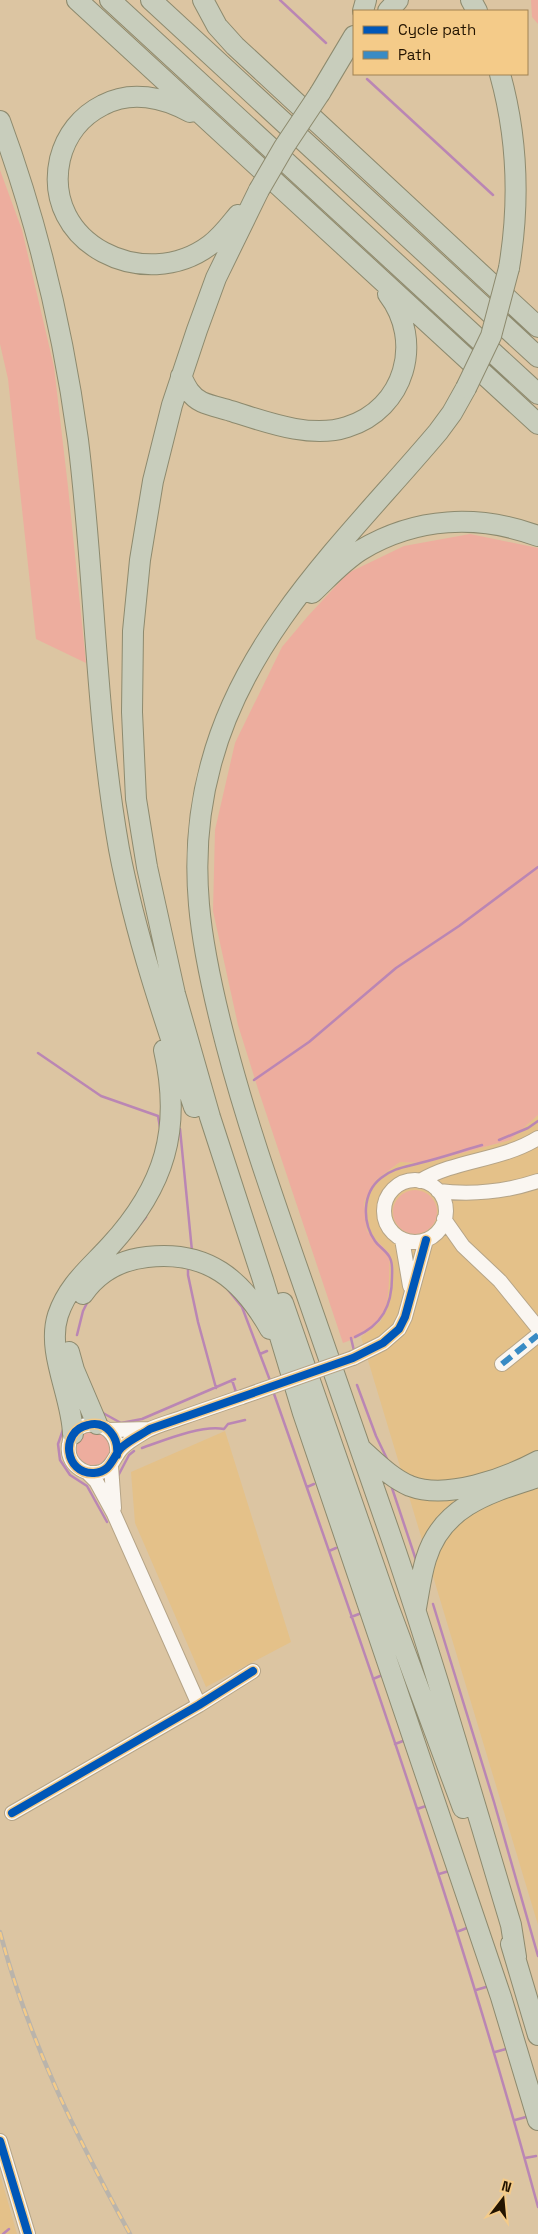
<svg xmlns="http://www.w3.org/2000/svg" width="538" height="2234" viewBox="0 0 538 2234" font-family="'Space Grotesk',sans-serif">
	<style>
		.built { fill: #e4c189 }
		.green { fill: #edad9e }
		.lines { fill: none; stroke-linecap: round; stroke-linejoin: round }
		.stream { stroke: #ba86b4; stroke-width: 2.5 }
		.minor-casing { stroke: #b5a487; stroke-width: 16 }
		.highway-casing { stroke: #8d8a6e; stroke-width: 22 }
		.minor { stroke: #faf6f1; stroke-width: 14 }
		.highway { stroke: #c8cdbc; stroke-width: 20 }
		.rail-casing { stroke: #bab4ab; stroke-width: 4.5 }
		.rail { stroke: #f4cb89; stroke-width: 2.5; stroke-dasharray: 8; stroke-linecap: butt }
		.minor-bridge-casing { stroke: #b5a487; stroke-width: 16; stroke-linecap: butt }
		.highway-bridge-casing { stroke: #8d8a6e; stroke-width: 22; stroke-linecap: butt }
		.minor-bridge { stroke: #faf6f1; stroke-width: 14 }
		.highway-bridge { stroke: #c8cdbc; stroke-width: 20 }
		.quiet { stroke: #398bc4; stroke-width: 6; stroke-dasharray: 12 6; stroke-linecap: butt }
		.cycleway-casing { stroke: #f4cb89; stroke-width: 11 }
		.cycleway { stroke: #0057b8; stroke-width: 8 }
	</style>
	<rect width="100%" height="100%" fill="#dcc5a2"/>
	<!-- built -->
	<path class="built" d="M538 1115V1925L361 1337 381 1321 390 1254 367 1231 364 1202 376 1180 400 1162 425 1163 510 1140Z
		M225 1431 291 1642 206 1687 135 1523 131 1472Z
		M0 2174 17 2234H0Z"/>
	<!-- green -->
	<path class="green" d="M531 0H538V24L532 17Z
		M0 170 22 230 54 367 68 487 86 663 36 639 8 379 0 344Z
		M470 534 538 548V1115L510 1140 425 1163 400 1162 376 1180 364 1202 367 1231 390 1254C387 1300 395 1326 343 1343L258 1089 238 1025 213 911 215 830 235 743 282 647 308 616 348 573 404 546Z
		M393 1212a22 22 0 1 1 44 0a22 22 0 1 1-44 0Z
		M76 1448a17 17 0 1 1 34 0a17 17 0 1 1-34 0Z"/>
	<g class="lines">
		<!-- stream -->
		<path class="stream" d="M280 0 326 43
			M367 79 493 195
			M38 1053 101 1096 158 1116
			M254 1080 309 1042 396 968 459 926 538 867
			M158 1116 160 1127
			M180 1129 192 1251
			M499 1140 528 1128 538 1121
			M116 1254 146 1217
			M188 1268V1275L198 1322 216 1388
			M229 1291 242 1307 271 1383
			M77 1335 83 1311 88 1301
			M355 1337C382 1325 392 1306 392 1277 392 1271 393 1264 390 1258 387 1251 379 1247 375 1241 362 1222 362 1193 381 1178 393 1168 405 1167 420 1163 441 1158 461 1151 482 1145
			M351 1338 354 1351
			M260 1354 267 1351
			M232 1380 236 1392
			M357 1385 376 1436 388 1461
			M273 1391C368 1661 463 1931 538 2207
			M103 1413 121 1423 142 1419 235 1379
			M64 1427 58 1444 60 1460 70 1475 87 1486 107 1522
			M142 1448C165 1440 200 1425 224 1429L228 1424 245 1420
			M118 1476 129 1455 134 1451
			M307 1487 314 1484
			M392 1488 416 1560
			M329 1551 336 1548
			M433 1604 494 1802 538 1956
			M351 1617 359 1614
			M373 1679 380 1676
			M395 1744 403 1741
			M417 1809 426 1806
			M439 1874 449 1871
			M459 1931 467 1928
			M476 1990 486 1987
			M495 2052 506 2049
			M515 2120 526 2117
			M525 2158 536 2156
			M3 2234 9 2229"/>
		<!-- minor casing -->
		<g class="minor-casing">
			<path id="minor" d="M384 1211a31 31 0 1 1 62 0a31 31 0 1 1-62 0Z
				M420 1181C457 1159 501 1161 538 1138
				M438 1191C472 1195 505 1192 538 1181
				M444 1219 463 1246 500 1281 538 1328
				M402 1239 410 1286
				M353 1358 383 1343 399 1329 405 1317 426 1240
				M502 1364 538 1335
				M109 1430 149 1429
				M117 1455C121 1419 72 1414 69 1445 66 1463 84 1477 101 1472 113 1468 114 1455 123 1447 130 1440 140 1435 148 1430 158 1425 170 1422 181 1418 201 1411 221 1404 242 1397
				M111 1466 114 1508
				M88 1473 96 1481 114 1514 199 1705
				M12 1813 199 1705 253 1671
				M0 2141 28 2234"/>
		</g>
		<!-- highway casing -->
		<g class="highway-casing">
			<path id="highway" d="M77 0 538 424
				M110 0 538 394
				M151 0 538 357
				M203 0 217 26 235 46 538 327
				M471 0 477 11
				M363 11 366 0
				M388 11 398 0
				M500 74C518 139 520 202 509 268
				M320 93 354 36
				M190 112C163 97 131 90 103 105 81 116 66 135 60 159 41 244 145 294 210 245 221 237 229 226 238 215
				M0 121C38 224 63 331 78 440 95 576 95 714 119 849 136 938 165 1022 194 1107
				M259 190 216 278 197 330 172 405 153 481 140 560 133 631 132 712 136 799 147 867 175 994 210 1117 263 1280 303 1413 501 1997 538 2120
				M181 376C186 387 191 397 202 402 211 406 222 408 231 411 266 422 311 439 347 427 405 409 424 341 388 294
				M466 388 452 413 438 432C352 534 246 631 211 764 184 862 201 948 226 1044 245 1117 270 1189 295 1261 327 1353 359 1445 391 1537 435 1665 472 1796 511 1925L516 1957
				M312 593C328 578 343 561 361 550 416 517 478 514 538 536
				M83 1294C99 1271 120 1260 147 1257 207 1250 242 1279 270 1329
				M283 1303 387 1603 463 1808
				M69 1352 74 1370 97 1424
				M73 1434C72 1396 46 1352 58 1315 68 1285 90 1268 110 1246 165 1186 182 1129 164 1050
				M361 1449C376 1462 391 1478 410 1486 447 1500 504 1479 538 1461
				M416 1608C419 1592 421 1575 426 1559 442 1505 492 1492 538 1477
				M511 1944 538 2035"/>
		</g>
		<!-- minor -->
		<use href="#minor" class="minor"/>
		<!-- highway -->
		<use href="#highway" class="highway"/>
		<!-- rail casing -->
		<g class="rail-casing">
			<path id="rail" d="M0 1932C28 2039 77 2138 130 2234"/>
		</g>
		<!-- rail -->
		<use href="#rail" class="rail"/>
		<!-- minor-bridge casing -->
		<g class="minor-bridge-casing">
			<path id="minor-bridge" d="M242 1397 353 1358"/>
		</g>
		<!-- highway-bridge casing -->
		<g class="highway-bridge-casing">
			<path id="highway-bridge" d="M259 190 284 147 320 93
				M466 388 491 336 509 268"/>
		</g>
		<!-- minor-bridge -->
		<use href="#minor-bridge" class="minor-bridge"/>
		<!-- highway-bridge -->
		<use href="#highway-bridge" class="highway-bridge"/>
		<!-- quiet -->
		<path class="quiet" d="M502 1364 538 1335"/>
		<!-- cycleway casing -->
		<g class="cycleway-casing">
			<path id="cycleway" d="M117 1455C119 1438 107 1420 88 1425 59 1431 65 1475 94 1473 111 1472 112 1458 121 1448 129 1440 141 1435 150 1429L353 1358 383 1343 399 1329 405 1317 426 1240
				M12 1813 199 1705 253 1671
				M0 2141 28 2234"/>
		</g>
		<!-- cycleway -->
		<use href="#cycleway" class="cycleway"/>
	</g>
	<!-- legend -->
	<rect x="353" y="10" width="175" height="65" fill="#f4cb89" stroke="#a08252"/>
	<rect x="363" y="26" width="25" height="8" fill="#0057b8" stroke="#a08252"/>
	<text x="398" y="35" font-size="15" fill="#231400">Cycle path</text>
	<rect x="363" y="51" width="25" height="8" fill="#398bc4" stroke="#a08252"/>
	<text x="398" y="60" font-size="15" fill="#231400">Path</text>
	<!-- north arrow -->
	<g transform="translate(503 2199) rotate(16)" stroke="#f4cb89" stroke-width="4" paint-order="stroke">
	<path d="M0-4L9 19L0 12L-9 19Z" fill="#231400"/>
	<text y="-8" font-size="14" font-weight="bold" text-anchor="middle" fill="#231400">N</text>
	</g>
</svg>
